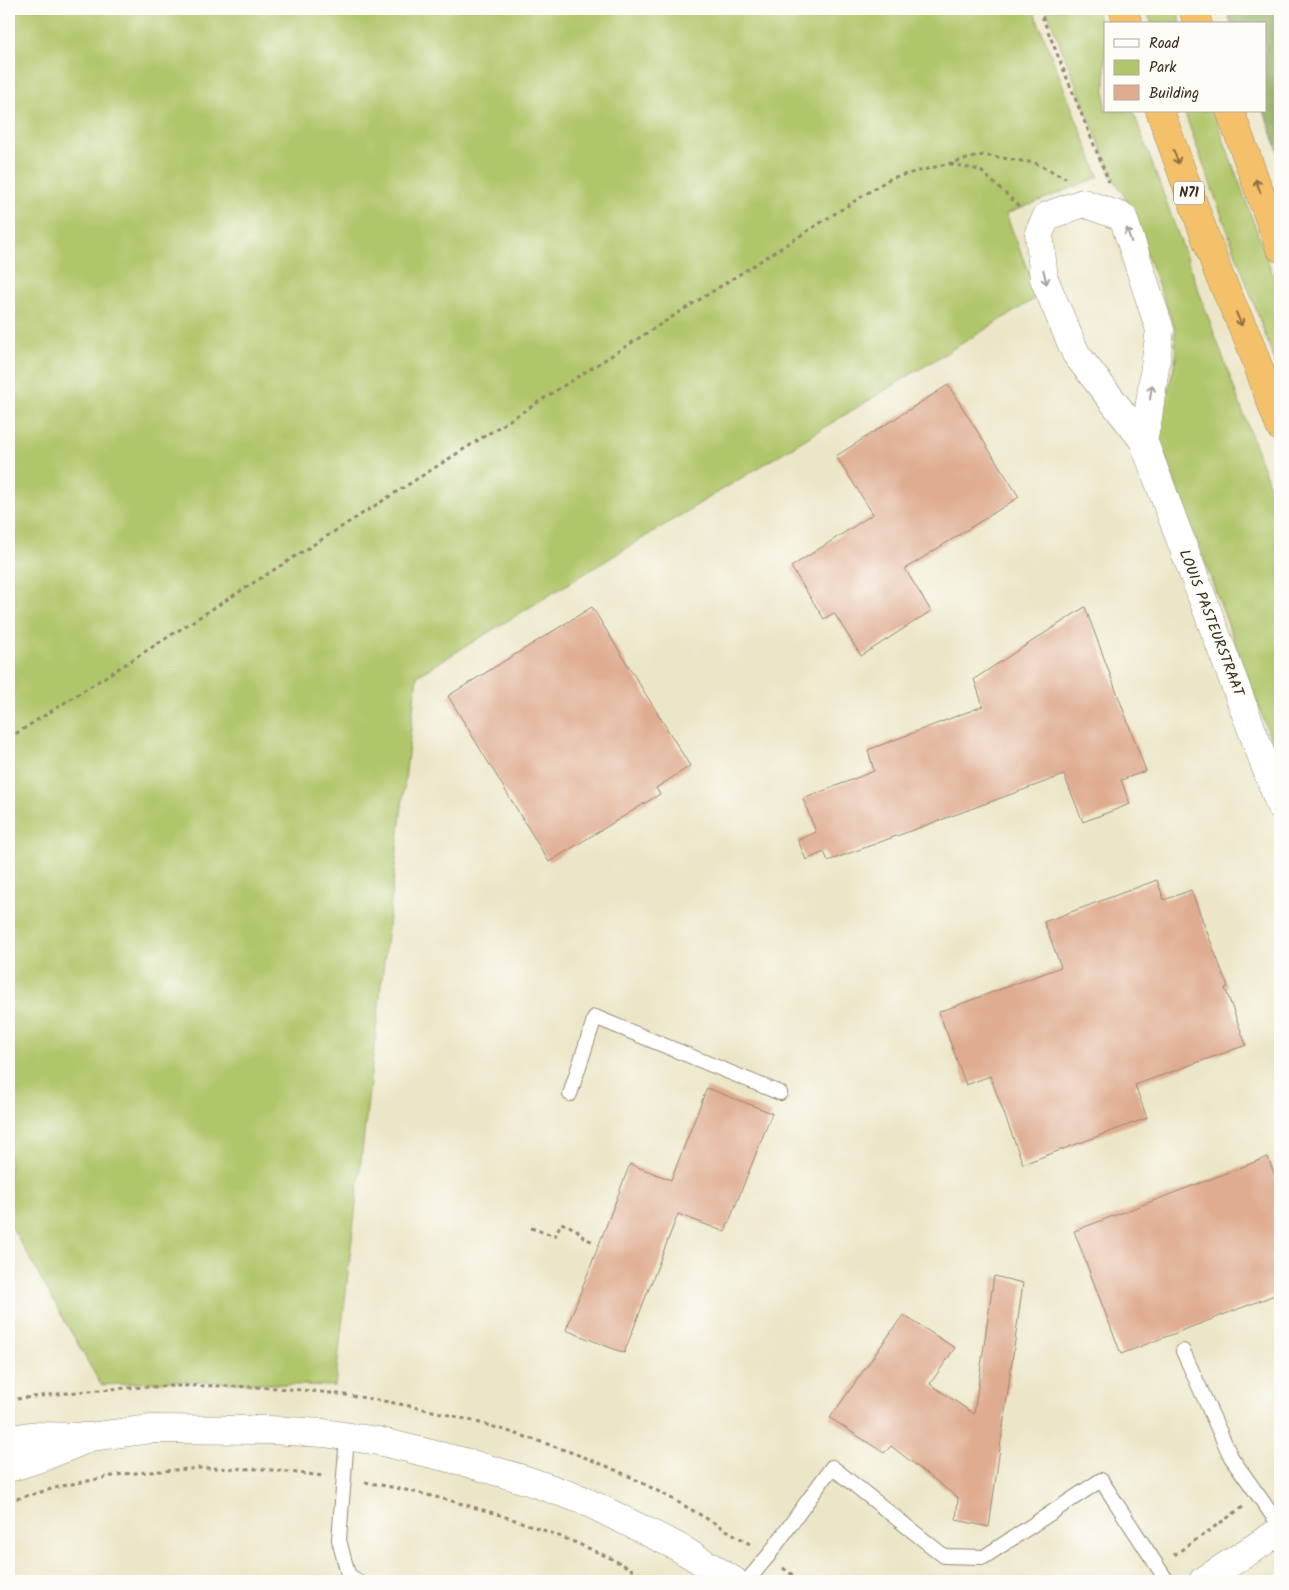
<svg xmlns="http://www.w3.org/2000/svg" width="1289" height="1590" viewBox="0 0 1289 1590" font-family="Kalam,sans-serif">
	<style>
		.green { fill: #b0c66a; stroke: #767844 }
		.forest { fill: #8cab5e; stroke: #646a3e }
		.building { fill: #dfac90 }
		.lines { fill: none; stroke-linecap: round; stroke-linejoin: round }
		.service-casing { stroke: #948873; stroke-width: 16 }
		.minor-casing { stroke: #948873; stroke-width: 29 }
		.trunk-casing { stroke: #948873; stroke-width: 29 }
		.path { stroke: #948873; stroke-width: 3; stroke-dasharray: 4 4; stroke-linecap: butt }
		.service { stroke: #fff; stroke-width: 14 }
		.minor { stroke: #fff; stroke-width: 28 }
		.trunk { stroke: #f4c16a; stroke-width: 28 }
		.oneway { stroke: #8e6e40 }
		.oneway2 { stroke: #a79f9a }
		.labels { text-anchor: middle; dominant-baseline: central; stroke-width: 4; stroke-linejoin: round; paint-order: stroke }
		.shield { fill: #fdfcf7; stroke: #75695f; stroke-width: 1 }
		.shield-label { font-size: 14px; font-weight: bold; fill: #3b2a1e }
		.street-label { font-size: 15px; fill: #3b2a1e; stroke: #fdfcf7 }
	</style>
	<rect width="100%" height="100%" fill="#fdfcf7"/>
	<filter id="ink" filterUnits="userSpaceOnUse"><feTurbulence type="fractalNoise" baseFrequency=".02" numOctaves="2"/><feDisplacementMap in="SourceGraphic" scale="10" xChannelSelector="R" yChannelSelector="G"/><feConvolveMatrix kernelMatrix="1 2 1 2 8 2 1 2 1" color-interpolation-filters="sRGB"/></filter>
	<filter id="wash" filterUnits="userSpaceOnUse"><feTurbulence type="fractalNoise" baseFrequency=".0096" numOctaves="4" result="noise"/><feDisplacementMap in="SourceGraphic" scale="20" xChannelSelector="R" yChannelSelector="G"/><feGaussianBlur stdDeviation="1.12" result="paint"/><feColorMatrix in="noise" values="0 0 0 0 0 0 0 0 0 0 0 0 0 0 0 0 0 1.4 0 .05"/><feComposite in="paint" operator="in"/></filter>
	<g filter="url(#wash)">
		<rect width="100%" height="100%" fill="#ece6c8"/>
		<!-- green -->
		<path class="green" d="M9 9H1033L1099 177 1006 214 1038 297 417 676 335 1386 175 1381 101 1385 9 1222Z
			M1046 9H1095L1105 36V111H1133L1280 514V764L1159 439 1157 424 1167 395 1176 358 1175 329 1124 195 1112 176Z
			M1146 9H1176L1181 24H1152Z
			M1184 111H1213L1280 294V376Z"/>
		<!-- forest -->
		<path class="forest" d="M1226 9H1273L1280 32V157L1264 111H1265V24H1231Z"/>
		<g id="blocks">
			<!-- building -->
			<path class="building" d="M948 385 1019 497 905 569 931 611 861 656 834 613 824 619 791 567 873 514 836 456Z
				M592 607 690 766 656 788 660 794 549 862 448 696Z
				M1085 607 1146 771 1121 780 1130 804 1083 822 1064 775 828 861 824 852 806 860 798 840 816 832 803 799 874 771 868 750 983 706 974 679Z
				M1157 880 1164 900 1191 890 1228 987 1225 988 1246 1045 1135 1085 1147 1118 1023 1164 990 1076 966 1085 939 1012 1061 967 1044 922Z
				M707 1088 772 1113 725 1232 678 1214 624 1353 566 1330 630 1164 671 1180Z
				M1268 1157 1280 1191V1293L1121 1354 1074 1231Z
				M994 1276 1023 1283 989 1527 956 1520 958 1498 891 1446 884 1453 830 1418 903 1315 955 1348 930 1384 974 1414Z"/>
		</g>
	</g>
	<g filter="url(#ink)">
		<use href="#blocks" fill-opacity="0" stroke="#948873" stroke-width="1"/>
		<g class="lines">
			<!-- service casing -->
			<g class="service-casing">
				<path id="service" d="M570 1094 595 1017 780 1093
					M1183 1351 1231 1457 1280 1526
					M347 1437 339 1540 348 1574 357 1581
					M747 1581 768 1556 832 1467 944 1556 984 1557 1101 1480 1167 1581"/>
			</g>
			<!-- minor casing -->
			<g class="minor-casing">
				<path id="minor" d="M1143 440 1148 417 1160 330 1123 217 1083 203 1047 216 1039 233 1044 279 1076 354 1143 440 1280 805
					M9 1440 30 1436 90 1437 151 1429 269 1430 324 1433 378 1441 465 1462 529 1481 583 1500 678 1547 734 1581
					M9 1468 38 1459 82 1441
					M1203 1581 1280 1531"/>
			</g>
			<!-- trunk casing -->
			<g class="trunk-casing">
				<path id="trunk" d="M1123 9 1128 24
					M1193 9 1198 24
					M1160 111 1219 275 1249 341 1280 427
					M1230 111 1280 248"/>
			</g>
			<!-- path -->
			<path class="path" d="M1039 9 1109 182
				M1279 9 1280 13
				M950 164 980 170 1021 208
				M9 738 891 178 983 155 1035 163 1066 178
				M531 1228 555 1236 561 1223 576 1229 584 1238 594 1242
				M9 1400C90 1389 171 1383 253 1387 343 1390 437 1408 523 1436 557 1447 592 1459 624 1474 668 1495 709 1520 750 1544
				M365 1482C449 1497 530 1521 608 1557 623 1564 637 1573 651 1581
				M9 1501 62 1486 123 1474 201 1468 262 1469 324 1476
				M1174 1555 1243 1507
				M783 1568 801 1581
				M1133 1581 1139 1577"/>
			<!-- service -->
			<use href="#service" class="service"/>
			<!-- minor -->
			<use href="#minor" class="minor"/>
			<!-- trunk -->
			<use href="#trunk" class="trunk"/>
		</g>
		<!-- one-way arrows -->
		<defs><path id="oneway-shaft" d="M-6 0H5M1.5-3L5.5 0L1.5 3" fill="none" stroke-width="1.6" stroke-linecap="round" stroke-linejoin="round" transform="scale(1.25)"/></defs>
		<g class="oneway">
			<use href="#oneway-shaft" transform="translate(1176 157) rotate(70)"/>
			<use href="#oneway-shaft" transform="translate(1258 186) rotate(-110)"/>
			<use href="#oneway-shaft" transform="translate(1239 319) rotate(66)"/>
		</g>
		<g class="oneway2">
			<use href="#oneway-shaft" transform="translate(1129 235) rotate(-108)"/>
			<use href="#oneway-shaft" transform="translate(1045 277) rotate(77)"/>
			<use href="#oneway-shaft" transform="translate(1151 392) rotate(-82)"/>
		</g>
	</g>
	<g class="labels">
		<!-- shield labels -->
		<rect class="shield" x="1174" y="181.5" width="30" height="23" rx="4"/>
		<g class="shield-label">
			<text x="1189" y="193">N71</text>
		</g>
		<!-- street labels -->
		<g class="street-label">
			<text transform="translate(1211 623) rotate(69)">LOUIS PASTEURSTRAAT</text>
		</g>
	</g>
	<!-- margin -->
	<rect width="1289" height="1590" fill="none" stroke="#fdfcf7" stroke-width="30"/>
	<!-- legend -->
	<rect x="1104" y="22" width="162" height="90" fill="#fdfcf7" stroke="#afa8a0"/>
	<rect x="1114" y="39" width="25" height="8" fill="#ffffff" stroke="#afa8a0"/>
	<text x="1149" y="48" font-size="15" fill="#3b2a1e">Road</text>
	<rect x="1114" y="60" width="25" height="15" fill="#b0c66a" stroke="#afa8a0"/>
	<text x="1149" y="72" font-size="15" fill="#3b2a1e">Park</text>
	<rect x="1114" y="85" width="25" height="15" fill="#dfac90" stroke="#afa8a0"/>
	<text x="1149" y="98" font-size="15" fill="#3b2a1e">Building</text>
</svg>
